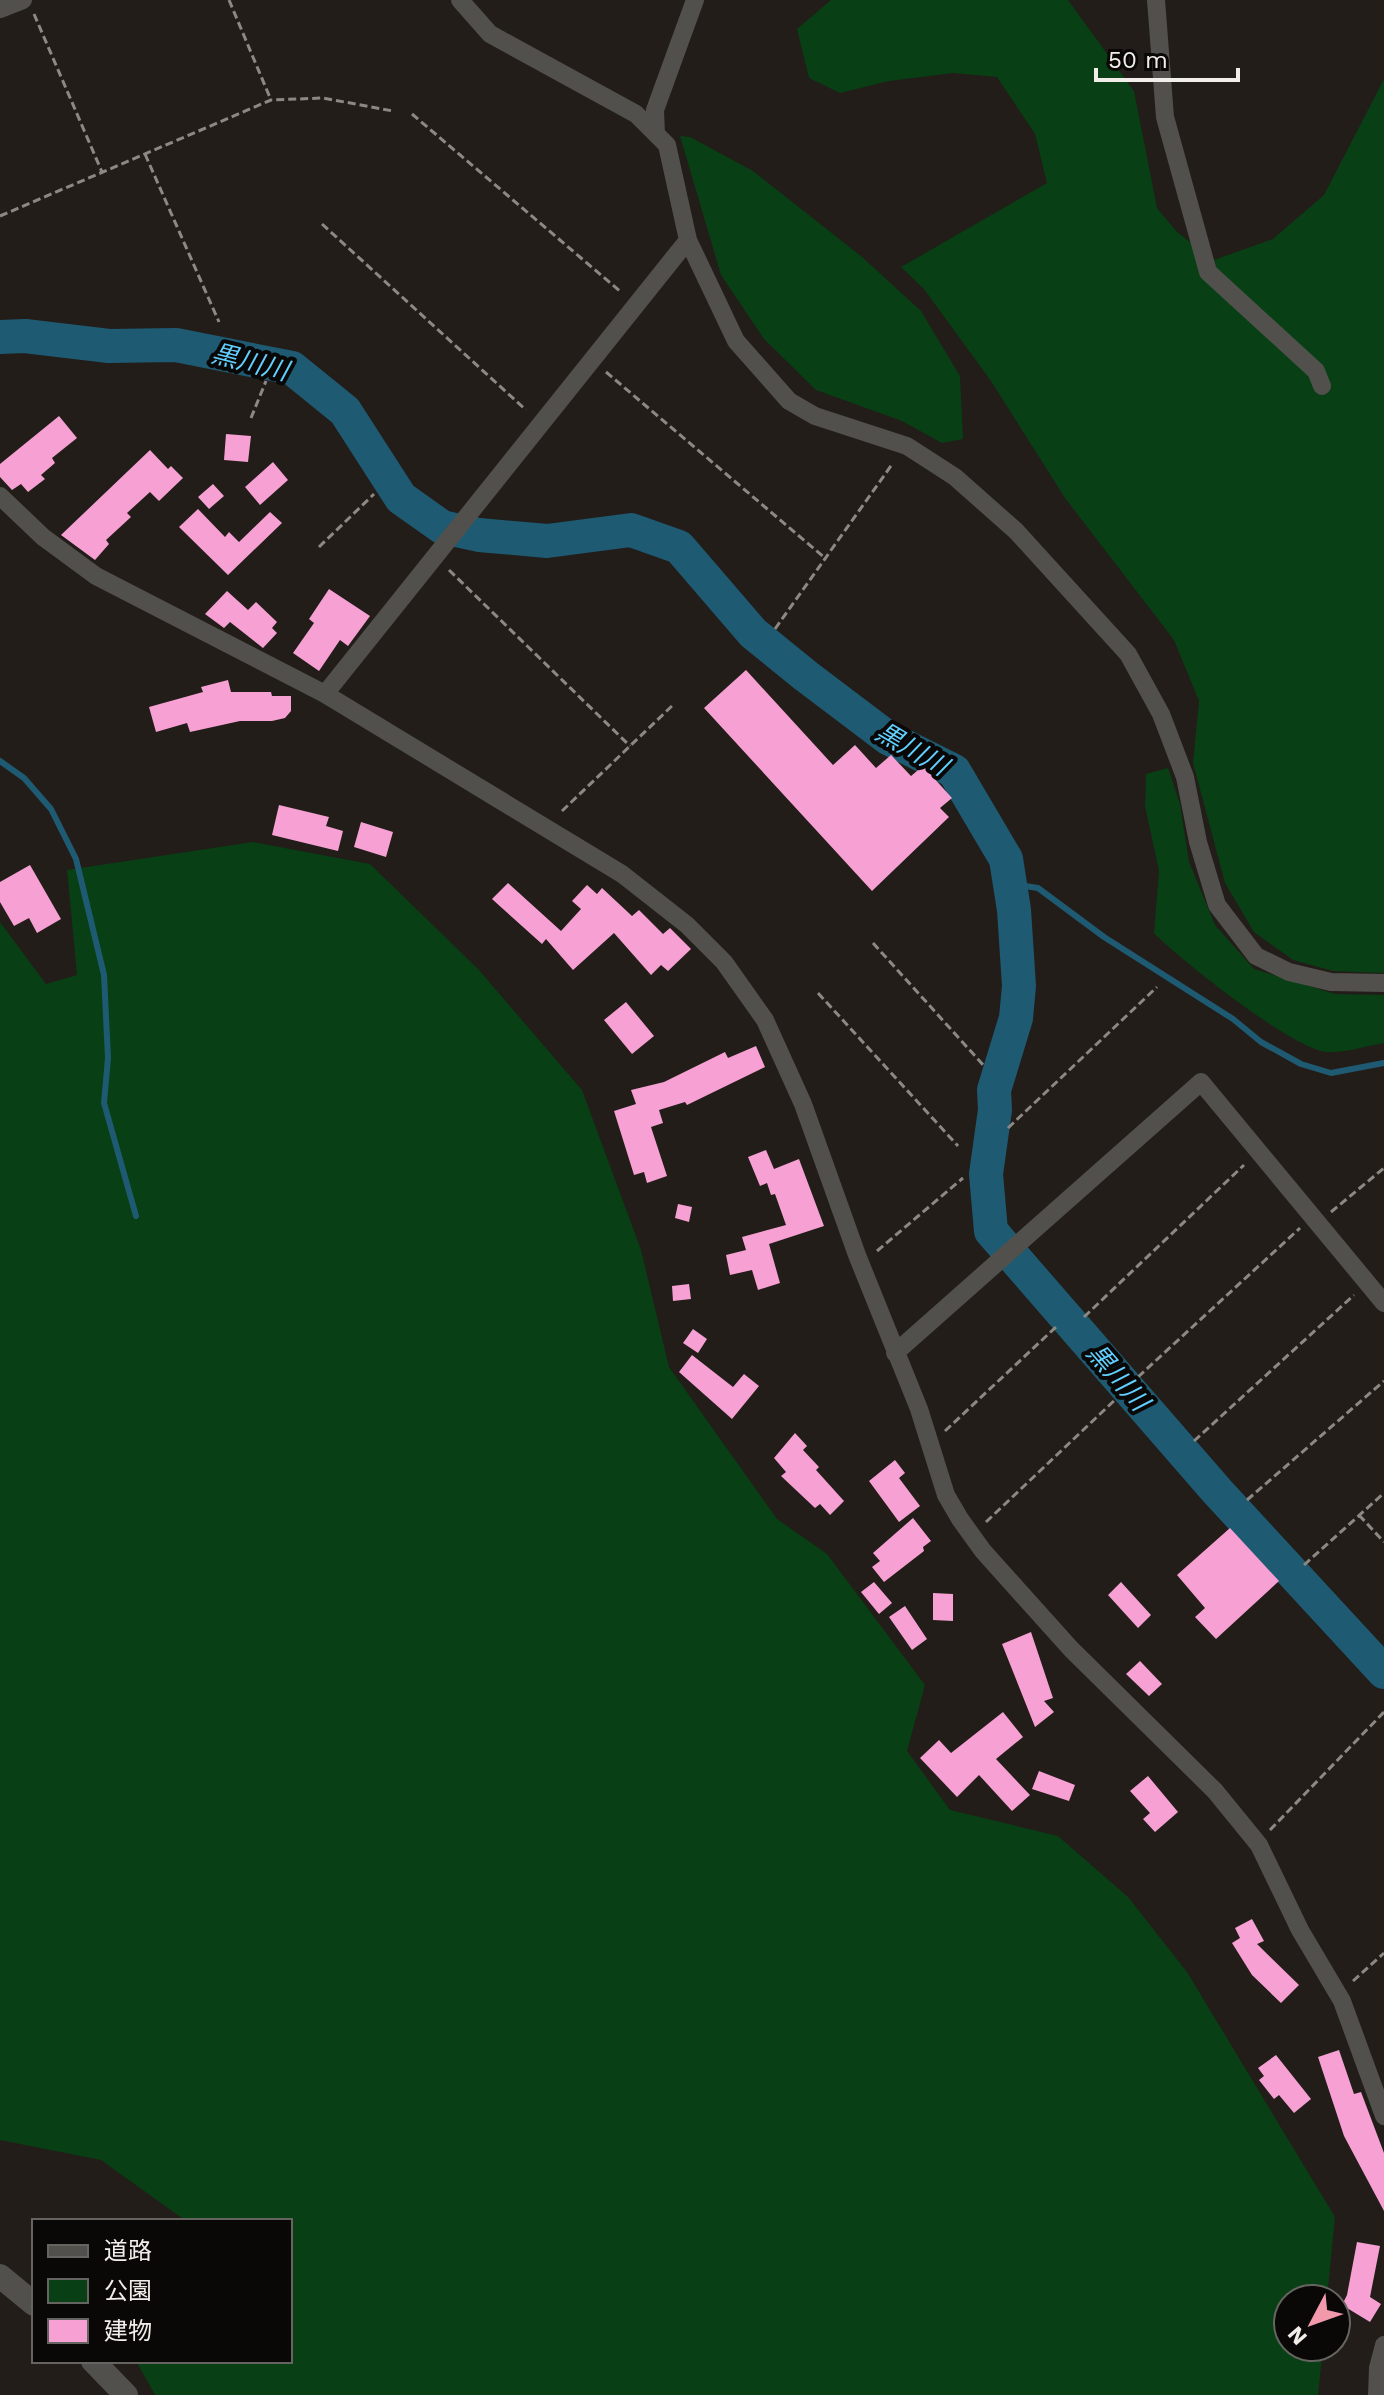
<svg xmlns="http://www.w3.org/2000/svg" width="1384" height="2395" viewBox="0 0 1384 2395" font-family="'Work Sans','Noto Sans JP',sans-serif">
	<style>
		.green { fill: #083f15 }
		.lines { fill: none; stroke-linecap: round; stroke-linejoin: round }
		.stream { stroke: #1f5a73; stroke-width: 6 }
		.river { stroke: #1f5a73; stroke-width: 34 }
		.building { fill: #f6a0d4 }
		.path { stroke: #8c8883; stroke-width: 3; stroke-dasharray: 8 4; stroke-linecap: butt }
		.minor { stroke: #51504c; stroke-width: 18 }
		.tertiary { stroke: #51504c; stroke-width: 24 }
		.labels { text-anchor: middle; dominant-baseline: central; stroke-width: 8; stroke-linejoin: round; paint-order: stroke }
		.water-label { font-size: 26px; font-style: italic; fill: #61cfff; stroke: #0a0806 }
	</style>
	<rect width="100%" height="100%" fill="#221d18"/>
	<!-- green -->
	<path class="green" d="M831 0H1068L1134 91 1157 208 1177 232 1214 260 1273 239 1324 195 1384 79V973L1333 971 1293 960 1254 932 1225 883 1193 763 1199 701 1174 640 1065 498 991 381 924 289 901 267 1047 183 1035 134 997 77 953 73 889 81 840 93 809 78 797 29Z
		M680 136 690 137 753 171 862 257 921 311 960 376 963 439 942 443 902 421 816 390 764 339 721 275Z
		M1168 768 1180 804 1189 862 1215 925 1254 969 1335 994 1384 995V1043C1366 1046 1346 1053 1328 1052 1296 1052 1179 959 1154 933L1159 871 1145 806 1146 774Z
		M253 842 370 864 478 969 582 1090 641 1250 669 1367 777 1519 827 1554 925 1685 907 1751 950 1810 1058 1836 1128 1897 1187 1972 1335 2217 1327 2299H1288V2347H1323L1318 2395H155L136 2361H290V2221H186L101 2160 0 2140V922L46 984 77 975 67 870Z"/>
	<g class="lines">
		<!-- stream -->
		<path class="stream" d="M0 761 24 778 51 809 76 859 104 975 108 1058 104 1103 136 1216
			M1012 884 1038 888 1104 937 1233 1019 1261 1042 1301 1064 1331 1073 1384 1063"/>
		<!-- river -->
		<path class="river" d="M0 337 25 336 109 346 176 345 292 368 345 411 401 498 442 527 479 535 547 541 631 530 679 547 753 633 806 676 888 738 954 771 1006 859 1014 910 1019 986 1016 1018 994 1090 995 1110 986 1174 991 1231 1217 1491 1384 1672"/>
	</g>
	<!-- building -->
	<path class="building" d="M59 416 77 438 52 458 55 463 41 475 45 479 28 492 21 484 12 490 0 477V464Z
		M226 434 251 436 248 462 224 460Z
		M150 450 168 469 171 466 183 478 159 501 150 492 127 513 131 517 106 540 109 544 95 560 61 535Z
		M273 462 288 480 260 505 245 487Z
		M213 484 224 496 209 509 198 497Z
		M198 509 225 537 229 532 239 542 270 512 282 523 228 575 179 527Z
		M329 589 370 616 348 646 340 640 319 671 293 653 314 623 309 619Z
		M227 591 248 610 256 602 277 622 272 628 277 633 263 648 230 622 224 628 205 614Z
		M746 670 833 765 855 745 876 768 891 755 911 776 923 766 952 798 940 808 949 817 872 891 704 708Z
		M228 680 231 692H271L272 696H291V711L285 718 272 721H240L190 732 187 723 156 732 149 707 203 692 201 687Z
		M279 805 329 817 326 826 343 831 338 851 272 835Z
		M361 822 393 832 386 857 354 847Z
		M30 865 61 919 37 933 29 918 14 926 0 902V882Z
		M508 883 561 931 581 909 572 901 587 885 597 894 602 888 632 916 639 910 663 934 670 928 691 949 668 971 661 965 651 975 614 933 573 970 546 939 542 944 492 899Z
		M626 1002 654 1036 632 1054 604 1020Z
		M756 1046 765 1067 687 1105 685 1102 659 1110 663 1123 651 1127 667 1176 647 1183 644 1172 634 1175 614 1111 636 1104 631 1090 664 1082 725 1052 728 1058Z
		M766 1150 774 1169 799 1159 824 1226 769 1244 780 1283 758 1290 752 1270 730 1275 726 1255 746 1250 742 1237 786 1225 775 1194 771 1195 767 1183 760 1186 748 1157Z
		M678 1204 692 1207 689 1222 675 1218Z
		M689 1284 691 1299 673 1301 672 1286Z
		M693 1329 707 1339 698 1353 683 1343Z
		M692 1355 733 1387 744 1374 759 1386 732 1419 679 1372Z
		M795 1433 807 1446 803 1450 819 1467 816 1470 844 1501 830 1515 820 1504 815 1508 781 1476 786 1472 774 1458Z
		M895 1460 905 1473 899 1478 920 1506 899 1522 869 1481Z
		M913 1518 931 1541 923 1547 924 1551 884 1582 872 1567 880 1561 873 1553Z
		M1230 1528 1279 1581 1216 1639 1195 1617 1205 1608 1177 1575Z
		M874 1582 892 1603 879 1614 861 1592Z
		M1121 1582 1151 1615 1138 1628 1108 1595Z
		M933 1593 953 1594V1621L933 1620Z
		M905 1606 927 1639 912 1650 889 1617Z
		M1031 1632 1053 1698 1044 1701 1054 1712 1035 1727 1002 1644Z
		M1140 1661 1162 1684 1149 1696 1126 1674Z
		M1003 1712 1023 1737 996 1759 1030 1795 1012 1811 979 1775 957 1797 920 1758 939 1740 951 1753Z
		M1039 1771 1075 1785 1069 1801 1032 1789Z
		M1148 1776 1178 1812 1155 1832 1143 1819 1150 1813 1130 1791Z
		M1252 1919 1264 1941 1257 1944 1299 1985 1281 2003 1252 1975 1232 1943 1240 1938 1235 1928Z
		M1339 2050 1354 2094 1361 2092 1384 2153V2211L1344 2136 1318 2057Z
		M1276 2055 1311 2099 1294 2113 1279 2095 1274 2099 1259 2080 1264 2076 1258 2068Z
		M1357 2242 1380 2246 1370 2297 1381 2304 1370 2322 1342 2305 1347 2295Z"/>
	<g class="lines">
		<!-- path -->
		<path class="path" d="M229 0 271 100
			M34 14 102 172
			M412 114 621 292
			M145 154 219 322
			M0 216 271 100 323 98 393 111
			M322 224 526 410
			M606 372 825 558
			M251 418 266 381
			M319 547 374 494
			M449 570 630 746
			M775 629 893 463
			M562 811 674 704
			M873 943 985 1067
			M818 993 958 1146
			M1008 1128 1157 987
			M1331 1212 1384 1168
			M877 1251 963 1178
			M1084 1317 1244 1165
			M1138 1377 1300 1228
			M945 1431 1057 1326
			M1194 1441 1354 1295
			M1247 1500 1384 1381
			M1359 1515 1384 1542
			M986 1522 1118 1397
			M1304 1565 1384 1493
			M1270 1830 1384 1712
			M1353 1981 1384 1953"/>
		<!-- minor -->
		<path class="minor" d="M460 0 490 34 636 114 667 145 688 240 736 341 789 401 815 416 907 446 955 477 1016 531 1128 654 1161 714 1185 777 1198 842 1217 905 1256 956 1289 972 1331 982 1384 983
			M1156 0 1165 117 1208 272 1316 371 1322 386
			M0 9 23 0
			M656 134 655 110 695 0
			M0 496 43 537 96 576 325 694 622 874 687 925 724 962 765 1020 803 1104 857 1255 919 1409 946 1495 960 1519 983 1551 1071 1649 1215 1791 1259 1845 1300 1930 1342 2001 1384 2116
			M325 694 688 240
			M895 1353 1201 1082 1384 1303
			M1377 2395 1378 2368 1384 2345"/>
		<!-- tertiary -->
		<path class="tertiary" d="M0 2276 34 2304
			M93 2361 126 2395"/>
	</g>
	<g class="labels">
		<!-- water labels -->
		<g class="water-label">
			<text transform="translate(250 362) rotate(14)">黒川川</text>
			<text transform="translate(912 749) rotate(30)">黒川川</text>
			<text transform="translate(1118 1377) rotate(49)">黒川川</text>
		</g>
	</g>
	<!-- legend -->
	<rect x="32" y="2219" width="260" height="144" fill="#0a0806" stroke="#666461" stroke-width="2"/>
	<rect x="48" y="2245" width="40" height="12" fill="#51504c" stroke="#666461" stroke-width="2"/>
	<text x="104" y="2259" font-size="24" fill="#f1eeea">道路</text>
	<rect x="48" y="2279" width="40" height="24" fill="#083f15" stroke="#666461" stroke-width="2"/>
	<text x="104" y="2299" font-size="24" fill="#f1eeea">公園</text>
	<rect x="48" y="2319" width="40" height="24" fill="#f6a0d4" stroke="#666461" stroke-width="2"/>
	<text x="104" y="2339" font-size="24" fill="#f1eeea">建物</text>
	<!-- north arrow -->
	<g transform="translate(1312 2323) rotate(229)"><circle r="38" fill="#0a0806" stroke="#666461" stroke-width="2"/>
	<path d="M0-6L14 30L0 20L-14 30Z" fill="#f29aac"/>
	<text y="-12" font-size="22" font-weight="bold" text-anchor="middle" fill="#f1eeea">N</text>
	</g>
	<!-- scale -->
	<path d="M1096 68v12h142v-12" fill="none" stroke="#f1eeea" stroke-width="4"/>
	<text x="1108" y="68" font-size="24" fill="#f1eeea" stroke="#0a0806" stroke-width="6" paint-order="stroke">50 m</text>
</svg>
